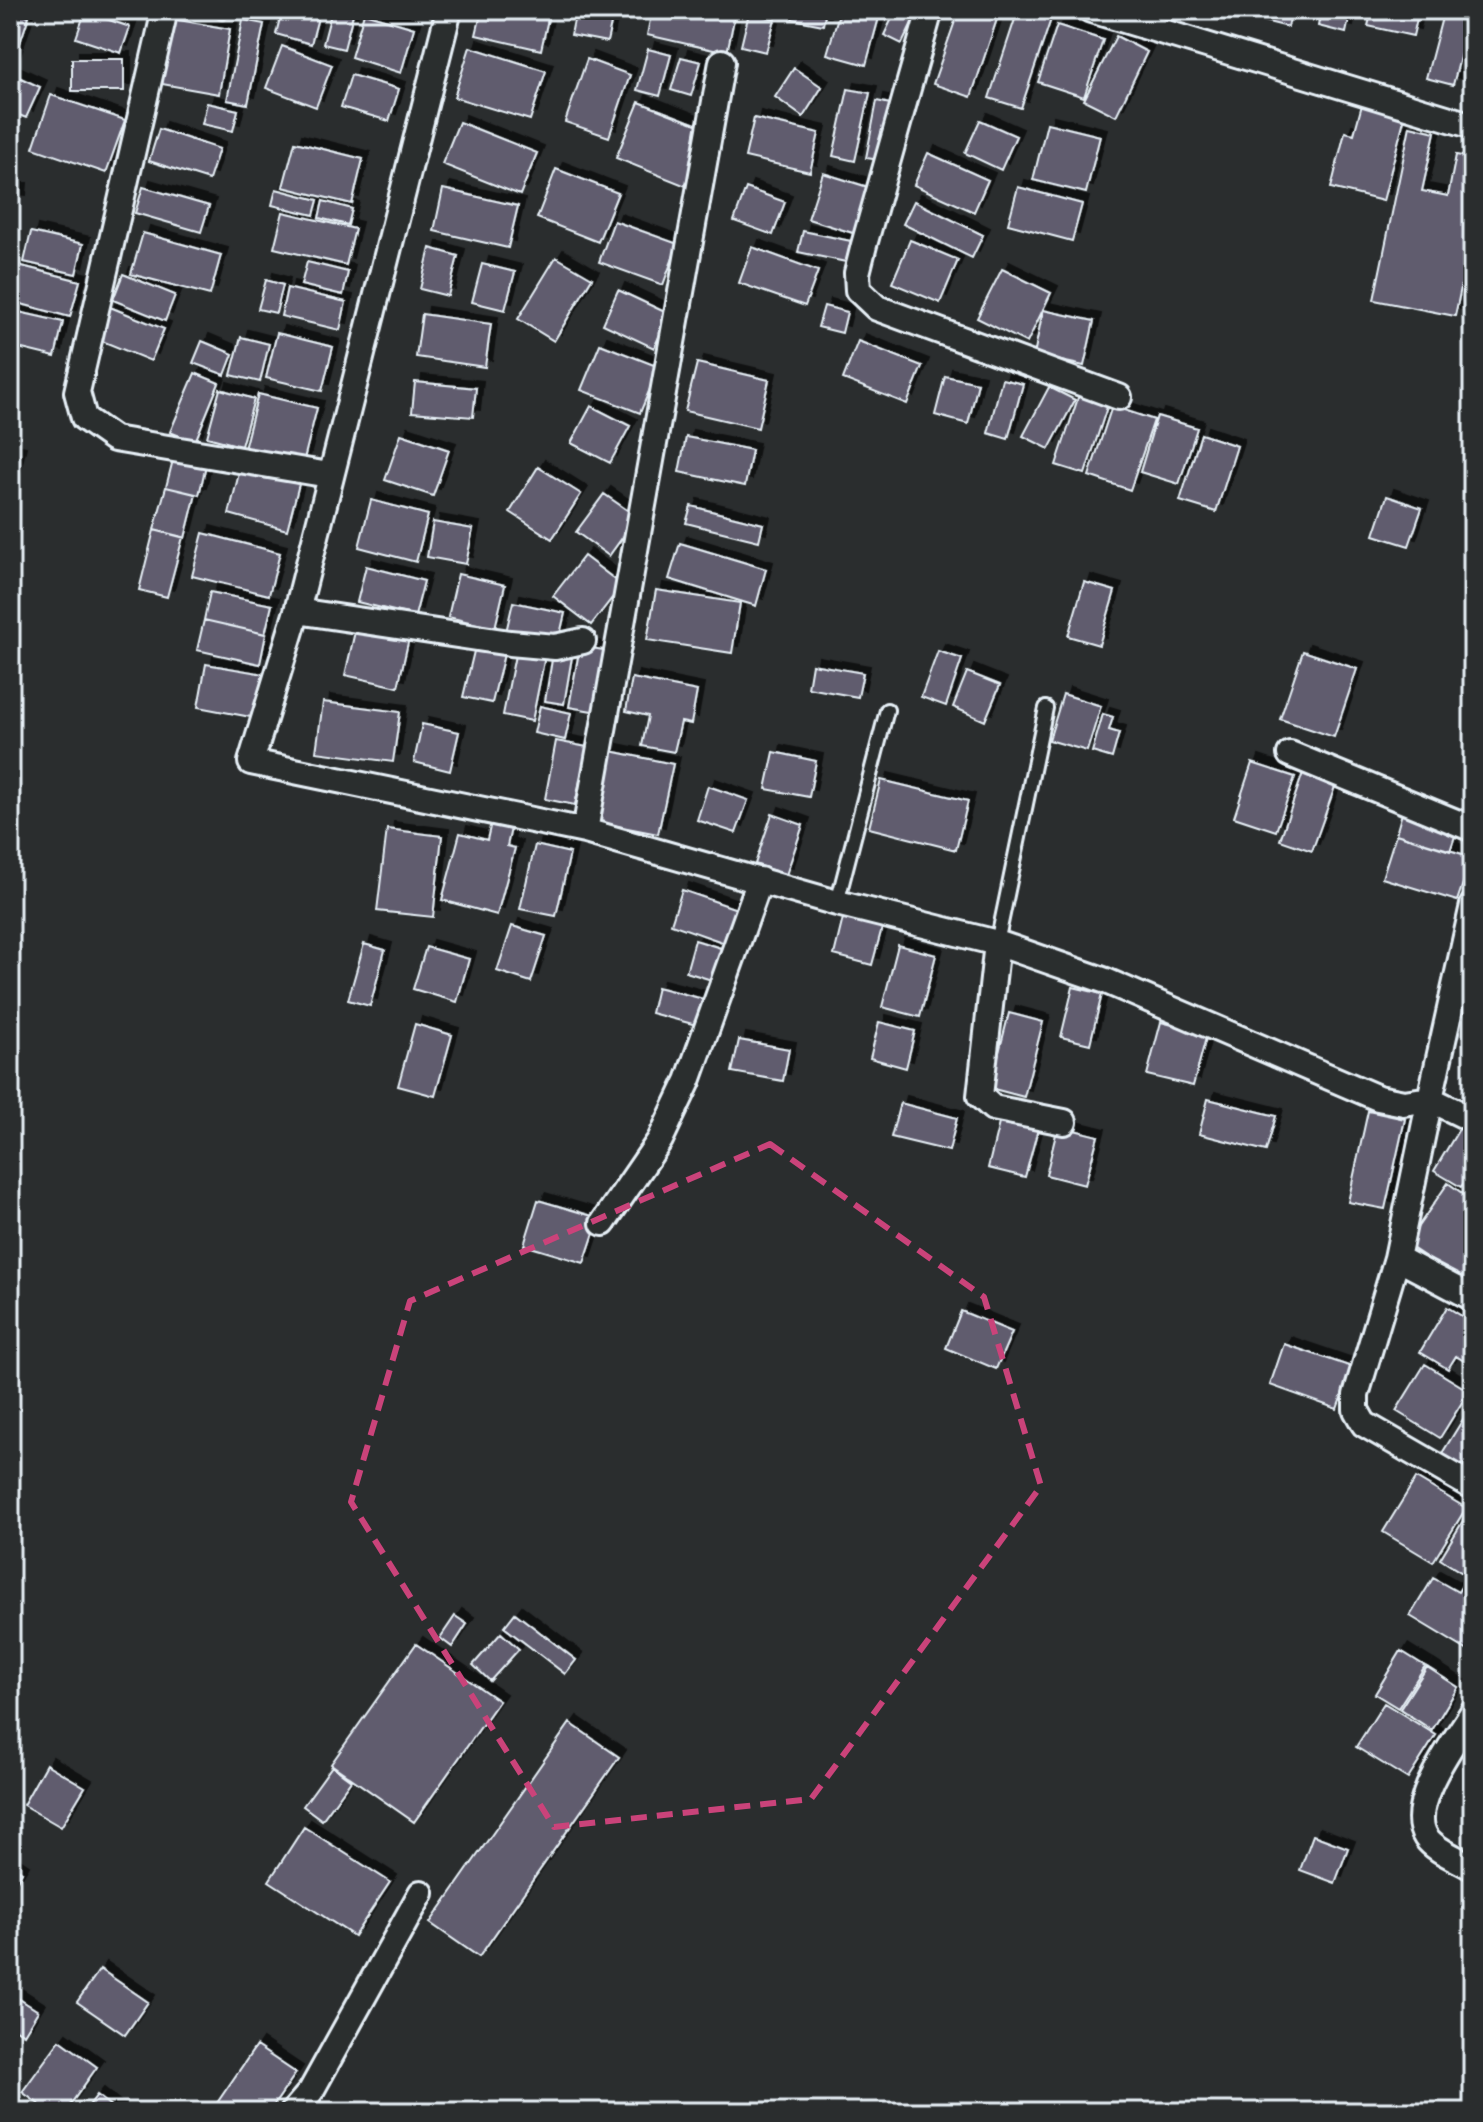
<svg xmlns="http://www.w3.org/2000/svg" width="1483" height="2122" viewBox="0 0 1483 2122" font-family="'Gochi Hand',sans-serif">
	<style>
		.building { fill: #605c6e; stroke: #e8f1f8; stroke-width: 2; filter: url(#shadow) }
		.lines { fill: none; stroke-linecap: round; stroke-linejoin: round }
		.service-casing { stroke: #e8f1f8; stroke-width: 18 }
		.minor-casing { stroke: #e8f1f8; stroke-width: 30 }
		.service { stroke: #2a2d2e; stroke-width: 12 }
		.minor { stroke: #2a2d2e; stroke-width: 24 }
		.marked { fill: none; stroke: #ca437a; stroke-width: 6; stroke-dasharray: 16 10; stroke-linejoin: round }
	</style>
	<defs>
		<filter id="shadow"><feDropShadow dx="7" dy="-7" stdDeviation="0" flood-color="#0009"/></filter>
	</defs>
	<rect width="100%" height="100%" fill="#2a2d2e"/>
	<filter id="ink" filterUnits="userSpaceOnUse"><feTurbulence type="fractalNoise" baseFrequency=".0125" numOctaves="2"/><feDisplacementMap in="SourceGraphic" scale="16" xChannelSelector="R" yChannelSelector="G"/><feConvolveMatrix kernelMatrix="1 2 1 2 8 2 1 2 1" color-interpolation-filters="sRGB"/></filter>
	<g filter="url(#ink)">
		<!-- building -->
		<path class="building" d="M10 10 29 16 12 67H10Z
			M282 10H320L311 44 276 34Z
			M332 10 353 14 344 49 323 44Z
			M482 10H550L541 50 476 35Z
			M576 10H614L607 42 571 35Z
			M652 10H719L735 14 727 53 647 35Z
			M794 10H826L823 25 792 19Z
			M840 10H881L866 65 827 54Z
			M896 10H918L902 44 884 35Z
			M959 10H1000L971 97 933 84Z
			M1018 10 1052 16 1021 108 989 98Z
			M1254 10H1292L1288 27 1252 18Z
			M1321 10 1350 14 1346 33 1318 26Z
			M1372 10H1419L1413 36 1368 26Z
			M1444 10H1472L1453 85 1426 78Z
			M85 12 130 27 121 53 76 38Z
			M364 13 414 28 401 73 351 57Z
			M749 13 775 19 766 52 741 46Z
			M1473 15V52L1464 50Z
			M173 19 230 29 219 94 162 84Z
			M243 20 264 24 248 104 227 100Z
			M1057 25 1103 40 1084 97 1038 82Z
			M1116 36 1147 52 1116 116 1084 100Z
			M282 46 332 65 316 107 266 88Z
			M470 47 546 71 530 120 454 97Z
			M648 49 671 55 660 96 637 90Z
			M681 57 701 62 691 96 671 90Z
			M72 59H124V91H72Z
			M587 59 630 75 609 137 565 122Z
			M1473 63V95L1465 93Z
			M794 68 822 87 803 117 775 97Z
			M10 73 40 87 26 118 10 111Z
			M351 75 399 89 389 121 341 107Z
			M848 89 870 93 855 161 833 156Z
			M51 95 125 120 106 173 33 148Z
			M877 101 890 104 880 160 866 158Z
			M1363 101 1406 112 1383 201 1331 188 1345 132 1354 134Z
			M639 102 709 129 686 186 616 158Z
			M207 103 238 110 233 131 202 124Z
			M10 112 18 115 10 140Z
			M754 118 819 133 810 172 745 157Z
			M980 120 1016 136 1001 170 965 153Z
			M459 122 537 153 520 195 442 164Z
			M1047 123 1100 136 1086 193 1033 180Z
			M1410 126 1435 132 1422 191 1448 196 1456 155 1473 158V231L1455 316 1374 300Z
			M159 129 219 149 209 180 149 161Z
			M295 142 363 159 352 204 283 187Z
			M928 153 988 180 974 212 914 185Z
			M556 169 618 193 598 242 537 218Z
			M823 173 871 188 856 234 808 219Z
			M143 187 209 206 201 232 135 213Z
			M1018 187 1082 204 1072 241 1008 224Z
			M746 188 785 202 773 235 734 221Z
			M276 189 318 200 314 215 272 205Z
			M443 189 518 206 508 248 434 231Z
			M10 190H20L19 202 10 201Z
			M323 201 352 209 348 225 319 218Z
			M914 201 983 235 972 258 903 224Z
			M283 212 355 229 346 265 274 248Z
			M614 221 678 244 663 285 599 262Z
			M803 231 851 241 846 262 798 252Z
			M31 232 83 244 76 274 24 262Z
			M143 233 221 255 210 295 131 274Z
			M910 240 958 260 940 303 892 283Z
			M752 247 818 271 805 306 739 283Z
			M430 248 458 256 448 296 420 289Z
			M556 257 592 278 554 341 518 319Z
			M307 262 348 272 343 295 301 285Z
			M482 264 515 272 505 310 472 302Z
			M18 265 80 281 70 317 10 301Z
			M1002 269 1051 293 1027 343 977 318Z
			M123 274 175 295 165 321 113 300Z
			M266 280 283 285 276 313 258 309Z
			M287 288 346 302 340 330 281 316Z
			M618 290 669 314 654 348 603 324Z
			M824 306 847 312 842 333 818 327Z
			M110 307 164 329 151 361 97 339Z
			M10 310 63 322 55 357 10 346Z
			M1043 310 1094 321 1084 366 1034 355Z
			M422 314 491 324 485 367 416 357Z
			M277 333 333 347 322 391 266 378Z
			M241 337 269 344 260 382 231 375Z
			M202 341 233 354 225 375 193 363Z
			M858 341 922 366 907 404 843 379Z
			M600 344 659 367 640 413 581 390Z
			M697 363 769 380 758 428 685 411Z
			M195 373 219 383 195 442 170 432Z
			M945 376 978 383 968 424 935 415Z
			M1002 379 1023 384 1008 439 988 433Z
			M415 382 476 388 473 417 412 412Z
			M1049 387 1075 400 1049 449 1023 436Z
			M220 389 254 399 241 446 207 437Z
			M1080 392 1109 401 1085 474 1056 465Z
			M258 394 317 408 302 467 243 453Z
			M591 406 630 426 610 463 571 443Z
			M1112 406 1154 420 1130 490 1089 476Z
			M1157 416 1197 428 1179 484 1140 472Z
			M401 434 449 450 433 496 385 480Z
			M1201 434 1237 446 1216 512 1180 501Z
			M686 437 752 450 745 486 679 472Z
			M10 452 19 454 10 491Z
			M174 456 206 465 199 495 166 487Z
			M538 467 581 494 552 539 510 512Z
			M240 469 299 484 287 530 229 514Z
			M166 487 196 494 185 538 154 530Z
			M604 494 637 517 609 556 576 532Z
			M1387 496 1422 508 1409 546 1374 535Z
			M371 500 428 515 416 562 359 547Z
			M691 506 763 524 759 541 686 523Z
			M433 522 473 529 466 564 427 557Z
			M154 530 183 537 167 597 139 590Z
			M203 533 280 553 269 595 192 576Z
			M680 543 766 569 756 606 669 579Z
			M584 556 622 585 591 625 553 596Z
			M366 566 424 581 415 616 357 602Z
			M458 574 505 585 495 628 448 617Z
			M1084 582 1115 591 1099 645 1068 636Z
			M656 590 740 603 732 653 647 640Z
			M210 592 272 605 265 634 204 620Z
			M513 602 565 613 558 643 506 632Z
			M204 620 266 634 260 664 197 650Z
			M356 627 409 638 398 687 345 675Z
			M517 645 546 651 532 721 503 715Z
			M580 646 609 651 598 712 569 707Z
			M475 647 504 654 492 703 463 697Z
			M938 651 962 659 946 706 921 697Z
			M1303 651 1357 669 1334 737 1280 719Z
			M553 654 572 657 564 704 545 701Z
			M206 664 264 674 256 718 198 707Z
			M812 664 863 673 858 697 808 688Z
			M967 672 1000 685 985 721 953 707Z
			M632 678 697 691 691 724 681 722 674 752 642 746 648 716 626 711Z
			M1063 694 1101 706 1087 751 1049 740Z
			M323 702 400 712 393 762 316 752Z
			M540 706 571 713 565 740 534 733Z
			M1103 714 1113 717 1109 730 1119 733 1112 758 1092 752Z
			M422 724 459 732 450 771 414 762Z
			M556 741 587 747 575 805 545 799Z
			M611 751 673 764 658 834 597 822Z
			M774 752 816 761 809 797 766 789Z
			M1252 763 1295 777 1276 831 1234 817Z
			M1304 770 1337 781 1312 851 1280 840Z
			M881 780 968 801 956 850 869 828Z
			M708 786 748 800 736 833 697 820Z
			M1402 813 1457 830 1450 851 1396 834Z
			M772 814 803 825 786 875 755 864Z
			M492 818 512 824 507 846 515 848 497 915 442 900 460 833 487 840Z
			M387 829 442 836 433 917 377 911Z
			M1396 834 1472 857 1457 901 1382 878Z
			M535 845 570 853 556 916 520 909Z
			M682 890 737 909 725 943 671 924Z
			M844 914 883 924 872 965 834 955Z
			M512 926 546 936 531 982 497 971Z
			M695 940 727 950 718 982 686 972Z
			M364 944 385 950 370 1006 348 1000Z
			M898 945 936 955 920 1017 882 1007Z
			M426 947 469 959 457 1002 413 989Z
			M657 987 711 1001 704 1027 651 1013Z
			M1073 987 1102 994 1090 1044 1061 1037Z
			M1009 1013 1043 1022 1024 1097 990 1088Z
			M879 1022 915 1031 906 1068 870 1058Z
			M1161 1022 1207 1034 1193 1086 1147 1075Z
			M415 1024 452 1035 435 1096 398 1086Z
			M739 1040 789 1049 783 1081 732 1072Z
			M1208 1099 1276 1116 1266 1151 1199 1134Z
			M900 1103 957 1118 949 1151 891 1137Z
			M1368 1111 1405 1119 1385 1209 1348 1202Z
			M1001 1115 1039 1125 1025 1177 988 1168Z
			M1465 1119 1473 1124V1181L1467 1178 1461 1187 1434 1171Z
			M1058 1126 1098 1136 1085 1185 1046 1175Z
			M1448 1183 1473 1201V1264L1462 1281 1406 1244Z
			M538 1200 599 1218 584 1263 524 1245Z
			M1447 1307 1473 1323V1367L1456 1356 1448 1369 1420 1352Z
			M961 1311 1012 1332 996 1369 946 1348Z
			M1284 1344 1352 1367 1337 1409 1270 1385Z
			M1425 1364 1469 1391 1440 1438 1396 1411Z
			M1473 1403V1474L1441 1455Z
			M1416 1478 1466 1508 1433 1562 1383 1532Z
			M1472 1506 1473 1558 1464 1574 1440 1559Z
			M1469 1574 1473 1576 1470 1652 1410 1616 1433 1578 1458 1592Z
			M515 1613 576 1660 565 1674 504 1627Z
			M455 1616 467 1624 452 1647 440 1638Z
			M501 1633 519 1649 490 1681 473 1665Z
			M416 1644 499 1701 414 1822 331 1764Z
			M1401 1651 1425 1666 1398 1708 1375 1694Z
			M1427 1667 1458 1687 1432 1730 1400 1709Z
			M1384 1703 1436 1735 1408 1779 1356 1747Z
			M570 1723 619 1757 479 1957 430 1923Z
			M46 1764 85 1787 61 1827 23 1805Z
			M332 1766 351 1780 322 1820 303 1806Z
			M304 1827 390 1882 354 1936 269 1881Z
			M1313 1835 1348 1848 1335 1883 1300 1870Z
			M10 1864 22 1872 10 1892Z
			M100 1969 148 2002 125 2035 77 2002Z
			M10 1993 38 2011 24 2034 10 2025Z
			M60 2040 97 2067 65 2112H50L22 2092Z
			M256 2046 296 2073 269 2112H231L217 2103Z
			M97 2095 118 2112H84Z"/>
		<g class="lines">
			<!-- service casing -->
			<g class="service-casing">
				<path id="service" d="M222 12V10
					M837 903 887 710
					M997 943 1046 708"/>
			</g>
			<!-- minor casing -->
			<g class="minor-casing">
				<path id="minor" d="M165 10 77 392 84 418 114 439 329 475
					M449 10 297 611 251 762 585 831 837 903 997 943 1106 981 1378 1098 1404 1103 1430 1099 1397 1258 1356 1395V1410L1364 1424 1473 1487
					M930 10 864 245 857 273 858 290 877 308 1119 397
					M1091 10 1473 126
					M297 611 510 643 555 647 583 641
					M1290 754 1473 829
					M585 831 722 62
					M1473 905 1430 1099 1473 1120
					M997 943 980 1096 993 1108 1064 1122
					M603 1223 660 1140 688 1081 760 880
					M1397 1258 1473 1298
					M1473 1712C1456 1740 1405 1805 1426 1837 1435 1851 1459 1859 1473 1868
					M293 2112 311 2091 421 1893"/>
			</g>
			<!-- service -->
			<use href="#service" class="service"/>
			<!-- minor -->
			<use href="#minor" class="minor"/>
		</g>
	</g>
	<!-- marked area -->
	<path class="marked" d="M770 1144 984 1297 1041 1486 811 1799 554 1827 351 1502 410 1301Z"/>
	<!-- margin -->
	<rect width="1483" height="2122" fill="none" stroke="#2a2d2e" stroke-width="40"/>
	<rect x="20" y="20" width="1443" height="2082" fill="none" stroke="#e8f1f8" stroke-width="3" filter="url(#ink)"/>
</svg>
